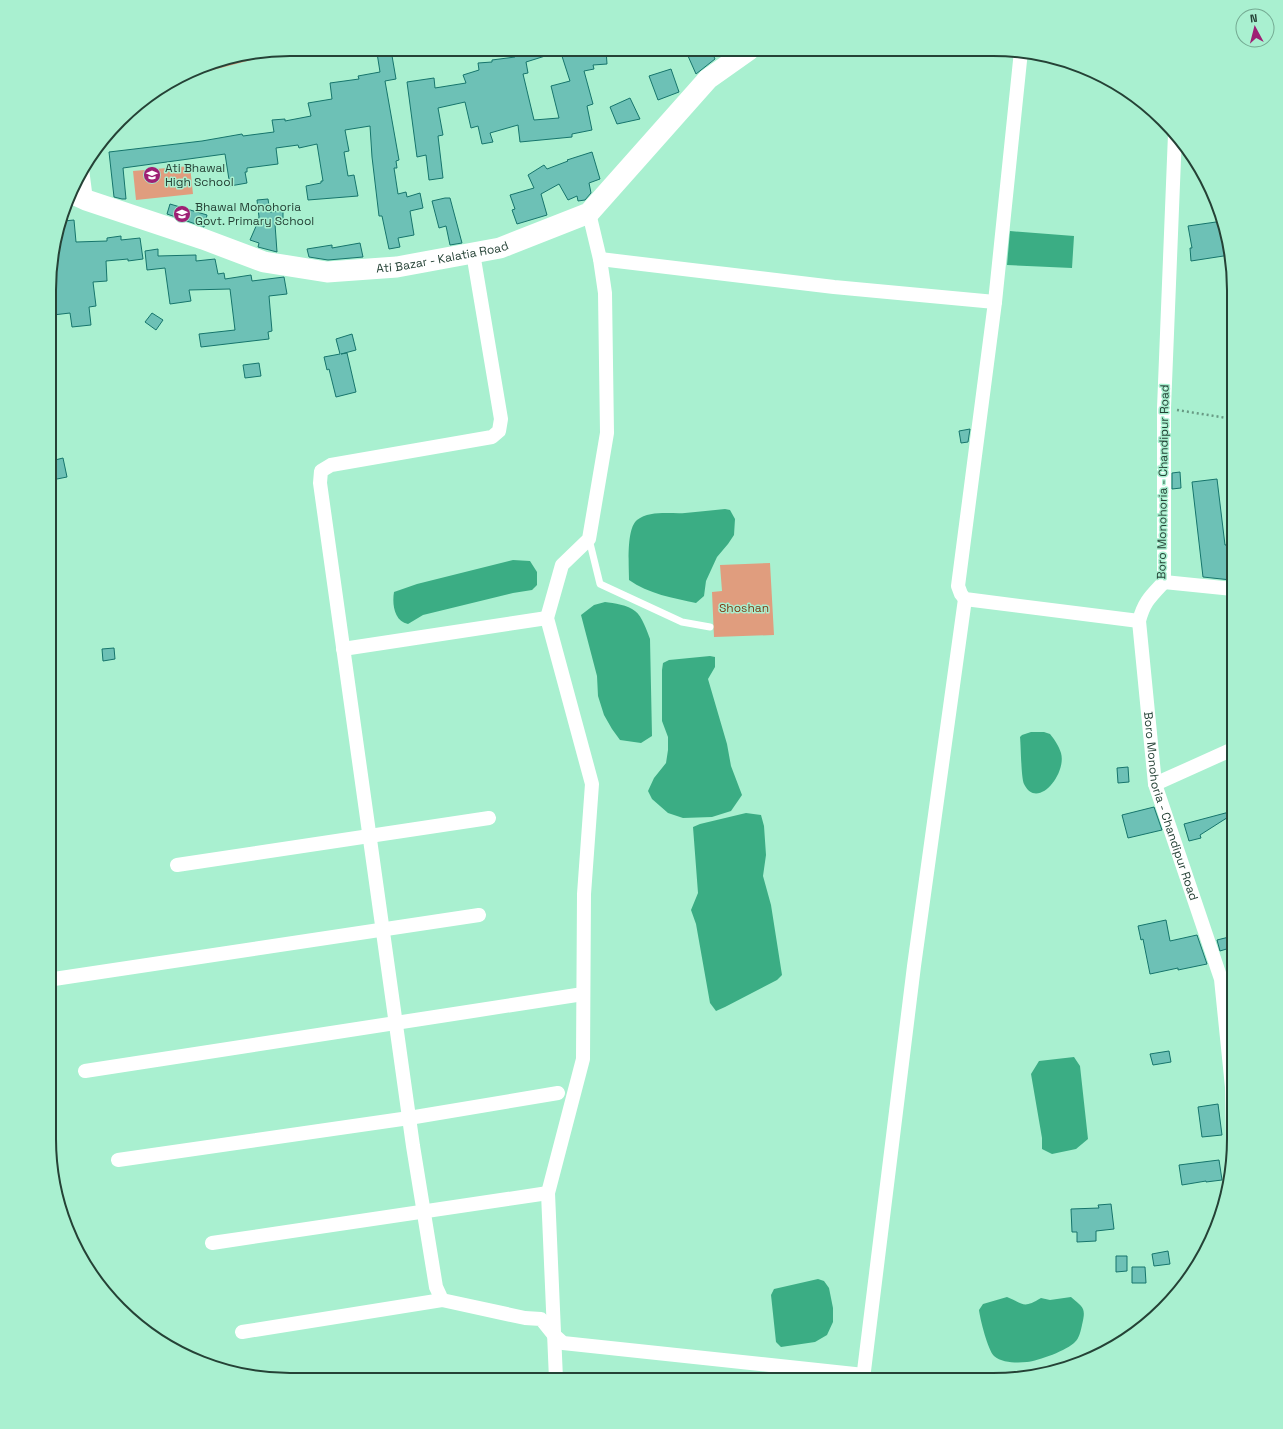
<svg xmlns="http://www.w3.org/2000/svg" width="1283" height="1429" viewBox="0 0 1283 1429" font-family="'Space Grotesk',sans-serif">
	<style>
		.green { fill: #e09d7e }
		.water { fill: #3bad84 }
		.building { fill: #6dc1b6; stroke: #16756c }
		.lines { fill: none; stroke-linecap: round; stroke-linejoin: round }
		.path { stroke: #689a84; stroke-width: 2.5; stroke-dasharray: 2 3; stroke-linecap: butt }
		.service { stroke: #fff; stroke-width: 7 }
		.minor { stroke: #fff; stroke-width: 14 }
		.secondary { stroke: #fff; stroke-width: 21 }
		.labels { text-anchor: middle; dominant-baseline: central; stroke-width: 3; stroke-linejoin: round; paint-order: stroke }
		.poi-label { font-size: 12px; fill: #254236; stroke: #a9f0d0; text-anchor: start }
		.street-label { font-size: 12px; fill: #254236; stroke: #a9f0d0 }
		.park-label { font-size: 12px; fill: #7e3913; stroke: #a9f0d0 }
		.rim { fill: none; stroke: #254236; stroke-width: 2 }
	</style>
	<rect width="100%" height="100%" fill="#a9f0d0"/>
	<!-- green -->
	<path class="green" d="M293 49 186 77 212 62Z
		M190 166 193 194 136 200 133 171Z
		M770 563 774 635 714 637 712 592 722 591 720 565Z"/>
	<!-- water -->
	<path class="water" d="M1010 231 1074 236 1072 268 1007 265Z
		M725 509 730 510 735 519 734 535 728 544 717 557 706 581 704 596 696 603C674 598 648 594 629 580 629 566 626 529 637 520 650 510 671 514 685 513 699 512 712 510 725 509Z
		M513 560 530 561 537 572V585L532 590 513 593 423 615 408 624C394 621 392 604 394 592L417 584Z
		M605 602C614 603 628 605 635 611 642 616 647 631 650 639L652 736 641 743 620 740 612 729 604 715 598 696 597 676 581 615 594 605Z
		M710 656 715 657V667L708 679 727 744 731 766 742 795 731 811 712 817 683 818 668 813 652 799 648 791 654 778 666 763 668 750V737L662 721V670L663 663 669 660Z
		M1031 732H1044L1050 734C1054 739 1059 746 1061 753 1067 774 1037 811 1024 784 1021 777 1021 747 1020 737L1022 735Z
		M746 813 761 815 764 826 766 855 763 876 771 905 782 975 777 980 725 1007 716 1011 710 1003 696 924 691 910 698 893 693 827 700 824Z
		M1074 1057 1080 1066 1088 1139 1076 1149 1052 1154 1042 1149V1138L1031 1074 1039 1061Z
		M818 1279 824 1281 829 1288 833 1308V1322L827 1335 815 1342 781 1347 776 1342 771 1295 774 1289Z
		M1007 1297C1024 1304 1023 1309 1041 1298L1050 1300 1071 1297C1084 1308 1086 1308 1082 1325 1081 1330 1079 1339 1075 1342 1068 1350 1038 1361 1027 1362 1017 1363 1002 1363 994 1356 988 1350 980 1319 979 1310L983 1304Z"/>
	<!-- building -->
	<path class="building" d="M391 50 396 79 385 81 399 160 396 161 397 168H394L398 194 406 192 407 197 420 193 423 208 410 211 414 235 398 238 400 247 389 249 382 216H379L372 157 370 126 345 130 349 151 344 152 348 176 354 175 358 196 308 200 306 186 321 183V181H323L317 144 299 148 298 145 276 148 278 164 247 168V172H245L247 183 230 186 225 154 123 168 126 199H122L114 197 109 152 202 141 242 134 243 136 274 132 272 120 285 119V121L311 116 308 103 332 99 330 83 359 79 358 76 380 72 377 53Z
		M514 50H558V52L526 62 528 73 523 74 534 120 559 118 551 86 570 81 560 50H606L607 64 593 65 594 69 584 71 593 104 587 106 592 130 572 134V137L520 142 518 125 490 133 493 142 482 144 478 126 471 128 465 102 438 108 443 135 438 136 443 178 429 180 426 155 417 157 407 82 434 78 435 88 466 83 463 75 479 70 478 63 492 62V60L515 57Z
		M699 50H711L715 59 696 74 688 56Z
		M671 69 679 92 658 100 649 76Z
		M630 98 640 119 617 124 610 107Z
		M592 152 600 179 589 183 591 193 585 200 578 201 577 196 568 200 559 184 541 194 547 215 517 224 512 210 515 209 510 195 534 188 528 175 544 165 547 169 568 161 567 160Z
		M445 198H450L462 243 450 245 446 226 439 228 432 201Z
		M268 199 270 212 283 211V224H275L277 252 258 247 259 243 250 240 257 224 259 217 257 200Z
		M170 204 207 215 204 227 167 214Z
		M74 220 76 242 107 241V238L121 236V240L140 238 143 259 128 261V259L106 261 107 281 93 282 96 306 89 307 91 325 72 327 70 313 53 315 51 301V258L64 221Z
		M1223 221 1230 255 1191 261 1190 248H1192L1188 226Z
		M360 243 363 257 328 260 309 257 307 249 332 245V248Z
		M158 249V256L196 255V261L215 259 218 274 224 273 225 279 251 275 252 281 284 277 287 294 269 296 272 331 268 332 269 339 201 347 199 334 235 330 230 289 189 290 191 301 170 304 165 268 147 270 145 251Z
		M152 313 163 320 156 330 145 322Z
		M352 334 356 350 341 354 347 353 356 392 336 397 329 369 327 370 324 357 340 354 336 339Z
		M259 363 261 376 245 378 243 365Z
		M970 429 968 442 961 443 959 431Z
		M63 458 67 477 52 480 51 461Z
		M1180 472 1181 488 1172 489V473Z
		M1217 479 1225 545H1227L1231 580 1203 577 1192 482Z
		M114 648 115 659 103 661 102 649Z
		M1128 767 1129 782 1118 783 1117 768Z
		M1154 807 1162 830 1128 838 1122 815Z
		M1233 811V814L1200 835 1201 838 1189 841 1184 824Z
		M1166 920 1170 941 1197 935 1207 964 1178 970V968L1150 974 1143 939 1141 940 1138 926Z
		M1233 936V947L1220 951 1217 940Z
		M1169 1051 1171 1062 1153 1065 1150 1054Z
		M1218 1104 1222 1135 1202 1137 1198 1107Z
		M1219 1160 1222 1180 1206 1182V1181L1182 1185 1179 1165Z
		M1111 1204 1114 1229 1096 1231V1241L1077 1242V1232H1072L1071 1209 1099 1208 1098 1205Z
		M1168 1251 1170 1264 1154 1266 1152 1254Z
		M1116 1256H1127V1271L1116 1272Z
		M1132 1267H1145L1146 1283H1132Z"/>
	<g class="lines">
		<!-- path -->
		<path class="path" d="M1177 410 1233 419"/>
		<!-- service -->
		<path class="service" d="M589 539 600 584 682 622 710 627"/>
		<!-- minor -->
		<g class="minor">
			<path d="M1021 51 995 302 958 586 961 594 965 599 1139 621"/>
			<path id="s1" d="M1175 134 1164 408V582C1150 597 1144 602 1139 621L1155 784 1221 979 1232 1087 1233 1140"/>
			<path d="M79 200H86L82 169"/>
			<path d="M473 253 501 419 499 431 492 437 331 465 321 471 320 483 413 1146 436 1287 442 1300 525 1318 541 1319 553 1334 563 1343 864 1375"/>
			<path d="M600 259 834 287 995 302"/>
			<path d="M1164 582 1233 589"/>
			<path d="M343 649 547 618"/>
			<path d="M1155 784 1233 749"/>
			<path d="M177 865 489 818"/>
			<path d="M54 979 479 915"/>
			<path d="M85 1071 583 994"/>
			<path d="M118 1160 409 1118 558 1093"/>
			<path d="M212 1243 548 1193"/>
			<path d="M242 1332 442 1300"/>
			<path d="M556 1379 548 1193 583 1059 584 894 592 784 547 618 562 565 589 539 607 433 605 293 600 259 589 213"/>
			<path d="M863 1379 914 966 965 599"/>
		</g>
		<!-- secondary -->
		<path class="secondary" id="s2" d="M73 194 86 200 203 239 264 262 327 272 397 267 500 248 589 213 708 79 749 50"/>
	</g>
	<!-- icons -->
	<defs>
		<g id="school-disc" transform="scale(0.9)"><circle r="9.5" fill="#9e1f74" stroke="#a9f0d0"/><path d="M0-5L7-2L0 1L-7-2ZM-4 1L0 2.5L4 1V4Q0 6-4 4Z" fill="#fff"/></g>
	</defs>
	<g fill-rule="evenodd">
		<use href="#school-disc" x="152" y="175"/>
		<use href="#school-disc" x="182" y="214"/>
	</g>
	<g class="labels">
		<!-- poi labels -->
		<g class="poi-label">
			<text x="165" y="168">Ati Bhawal<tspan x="165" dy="14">High School</tspan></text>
			<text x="195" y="207">Bhawal Monohoria<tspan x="195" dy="14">Govt. Primary School</tspan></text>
		</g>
		<!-- street labels -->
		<g class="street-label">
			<text stroke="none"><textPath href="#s2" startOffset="383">Ati Bazar - Kalatia Road</textPath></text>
			<text transform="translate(1163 482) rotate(-89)">Boro Monohoria - Chandipur Road</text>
			<text stroke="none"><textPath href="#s1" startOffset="684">Boro Monohoria - Chandipur Road</textPath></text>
		</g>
		<!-- park labels -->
		<g class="park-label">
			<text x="744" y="608">Shoshan</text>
		</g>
	</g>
	<!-- crop -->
	<path d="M0 0H1283V1429H0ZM290 56H993A234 234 0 0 1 1227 290V1139A234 234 0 0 1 993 1373H290A234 234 0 0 1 56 1139V290A234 234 0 0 1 290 56Z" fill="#a9f0d0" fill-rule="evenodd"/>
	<path class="rim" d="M290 56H993A234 234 0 0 1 1227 290V1139A234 234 0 0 1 993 1373H290A234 234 0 0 1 56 1139V290A234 234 0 0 1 290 56Z"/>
	<!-- north arrow -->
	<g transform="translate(1255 28) rotate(353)"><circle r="19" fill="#a9f0d0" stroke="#74aa92"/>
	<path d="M0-3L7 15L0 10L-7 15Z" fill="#9e1f74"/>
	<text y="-6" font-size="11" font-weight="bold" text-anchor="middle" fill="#254236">N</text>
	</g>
</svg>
